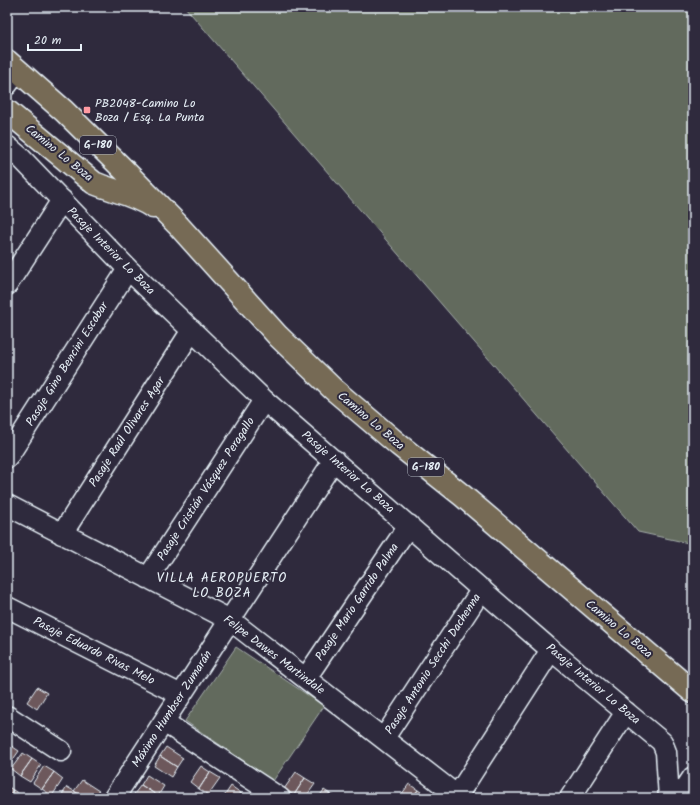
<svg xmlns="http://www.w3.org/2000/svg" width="700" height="805" viewBox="0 0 700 805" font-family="Kalam,sans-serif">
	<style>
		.green { fill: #626a5d; stroke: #a5aeaa }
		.building { fill: #6d585b; stroke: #e8f1f8 }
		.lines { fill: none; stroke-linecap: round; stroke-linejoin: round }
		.minor-casing { stroke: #e8f1f8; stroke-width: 23 }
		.major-casing { stroke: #e8f1f8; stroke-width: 25 }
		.minor { stroke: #2f2a3d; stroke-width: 20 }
		.major { stroke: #766a55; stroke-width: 22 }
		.poi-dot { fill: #ff9aa2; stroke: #2f2a3d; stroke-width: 1.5 }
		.labels { text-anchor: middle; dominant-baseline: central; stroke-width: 4; stroke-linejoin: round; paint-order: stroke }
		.shield { fill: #2f2a3d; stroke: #b0b5c0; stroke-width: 1 }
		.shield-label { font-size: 11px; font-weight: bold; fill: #e8f1f8 }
		.poi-label { font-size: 12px; fill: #e8f1f8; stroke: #2f2a3d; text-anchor: start }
		.street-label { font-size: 12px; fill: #e8f1f8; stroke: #2f2a3d }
		.neighbourhood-label { font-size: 13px; letter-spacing: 1px; fill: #e8f1f8; stroke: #2f2a3d }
	</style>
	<rect width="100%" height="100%" fill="#2f2a3d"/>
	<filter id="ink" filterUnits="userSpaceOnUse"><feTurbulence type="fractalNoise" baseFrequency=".025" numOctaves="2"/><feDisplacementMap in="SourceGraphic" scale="8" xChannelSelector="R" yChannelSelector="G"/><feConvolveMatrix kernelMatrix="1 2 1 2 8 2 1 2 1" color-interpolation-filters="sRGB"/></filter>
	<g filter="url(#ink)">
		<!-- green -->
		<path class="green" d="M185 7H693V544L638 532Z
			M236 647 324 706 273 781 185 721Z"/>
		<!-- building -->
		<path class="building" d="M37 687 47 693 37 709 27 702Z
			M10 745 19 751 7 768V749Z
			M166 747 183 758 177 767 160 756Z
			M23 753 32 759 20 776 11 769Z
			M160 756 177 767 171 777 154 766Z
			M32 759 41 765 30 782 20 776Z
			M44 766 54 772 42 789 33 783Z
			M201 766 210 772 199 789 190 782Z
			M54 772 63 779 52 796 42 789Z
			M210 772 220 778 208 795 199 789Z
			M296 772 305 778 294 795 284 789Z
			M147 775 164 786 158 796 141 785Z
			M305 778 315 784 305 798H299L294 795Z
			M82 780 99 791 94 798H85L74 791Z
			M409 784 418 790 412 798H399Z
			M141 785 158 796 156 798H140L134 794Z
			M7 786 13 790 8 798H7Z
			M231 786 241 793 237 798H223Z
			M67 787 74 791 85 798H60Z
			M13 790 22 796 21 798H8Z
			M324 790 333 796 332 798H318Z
			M418 790 427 796 426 798H412Z
			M241 793 248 798H237Z"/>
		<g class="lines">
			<!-- minor casing -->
			<g class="minor-casing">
				<path id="minor" d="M7 85 17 71
					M7 146 20 157 128 269 264 400 551 650 662 742 666 752 669 798
					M7 285 62 200
					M7 458 128 269
					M7 505 230 620 460 798
					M62 534 192 330
					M148 578 264 400
					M7 607 181 695
					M306 678 409 525
					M7 716 61 751
					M164 722 280 798
					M384 738 482 589
					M457 796 551 650
					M114 798 334 460
					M570 798 626 712
					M679 798 693 777"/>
			</g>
			<!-- major casing -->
			<g class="major-casing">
				<path id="major" d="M7 61 64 111 121 167 177 224 278 336 333 389 399 445 463 496 693 692
					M7 111 94 183C114 191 135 195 153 207"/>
			</g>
			<!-- minor -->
			<use href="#minor" class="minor"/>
			<!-- major -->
			<use href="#major" class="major"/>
		</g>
	</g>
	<!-- markers -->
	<rect class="poi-dot" x="83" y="106" width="8" height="8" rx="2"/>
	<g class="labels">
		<!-- shield labels -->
		<g class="shield">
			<rect x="80" y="136" width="36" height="18" rx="3"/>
			<rect x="408" y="458" width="36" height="18" rx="3"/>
		</g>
		<g class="shield-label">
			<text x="98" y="145">G-180</text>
			<text x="426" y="467">G-180</text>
		</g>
		<!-- poi labels -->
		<g class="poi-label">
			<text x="95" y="103">PB2048-Camino Lo<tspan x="95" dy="14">Boza / Esq. La Punta</tspan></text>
		</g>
		<!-- street labels -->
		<g class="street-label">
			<text transform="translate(59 153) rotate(39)">Camino Lo Boza</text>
			<text transform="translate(111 251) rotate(45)">Pasaje Interior Lo Boza</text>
			<text transform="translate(67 364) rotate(-58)">Pasaje Gino Bencini Escobar</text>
			<text transform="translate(371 421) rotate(40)">Camino Lo Boza</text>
			<text transform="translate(127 432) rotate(-57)">Pasaje Raúl Olivares Agar</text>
			<text transform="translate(348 472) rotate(41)">Pasaje Interior Lo Boza</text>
			<text transform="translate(206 489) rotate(-57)">Pasaje Cristián Vásquez Peragallo</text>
			<text transform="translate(357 602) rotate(-56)">Pasaje Mario Garrido Palma</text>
			<text transform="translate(619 629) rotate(40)">Camino Lo Boza</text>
			<text transform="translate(94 651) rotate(27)">Pasaje Eduardo Rivas Melo</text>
			<text transform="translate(274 655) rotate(37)">Felipe Dawes Martindale</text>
			<text transform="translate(433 664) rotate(-57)">Pasaje Antonio Secchi Dachenna</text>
			<text transform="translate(593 684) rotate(40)">Pasaje Interior Lo Boza</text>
			<text transform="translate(172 709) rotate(-57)">Máximo Humbser Zumarán</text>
		</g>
		<!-- neighbourhood labels -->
		<g class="neighbourhood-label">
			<text x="222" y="578">VILLA AEROPUERTO<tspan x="222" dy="15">LO BOZA</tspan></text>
		</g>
	</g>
	<!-- margin -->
	<rect width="700" height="805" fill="none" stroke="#2f2a3d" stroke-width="24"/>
	<rect x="12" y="12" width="676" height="781" fill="none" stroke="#e8f1f8" stroke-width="1.5" filter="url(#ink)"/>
	<!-- scale -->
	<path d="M28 44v6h53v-6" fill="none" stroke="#e8f1f8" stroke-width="2"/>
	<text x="34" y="44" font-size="12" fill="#e8f1f8" stroke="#2f2a3d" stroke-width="3" paint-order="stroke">20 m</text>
</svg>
